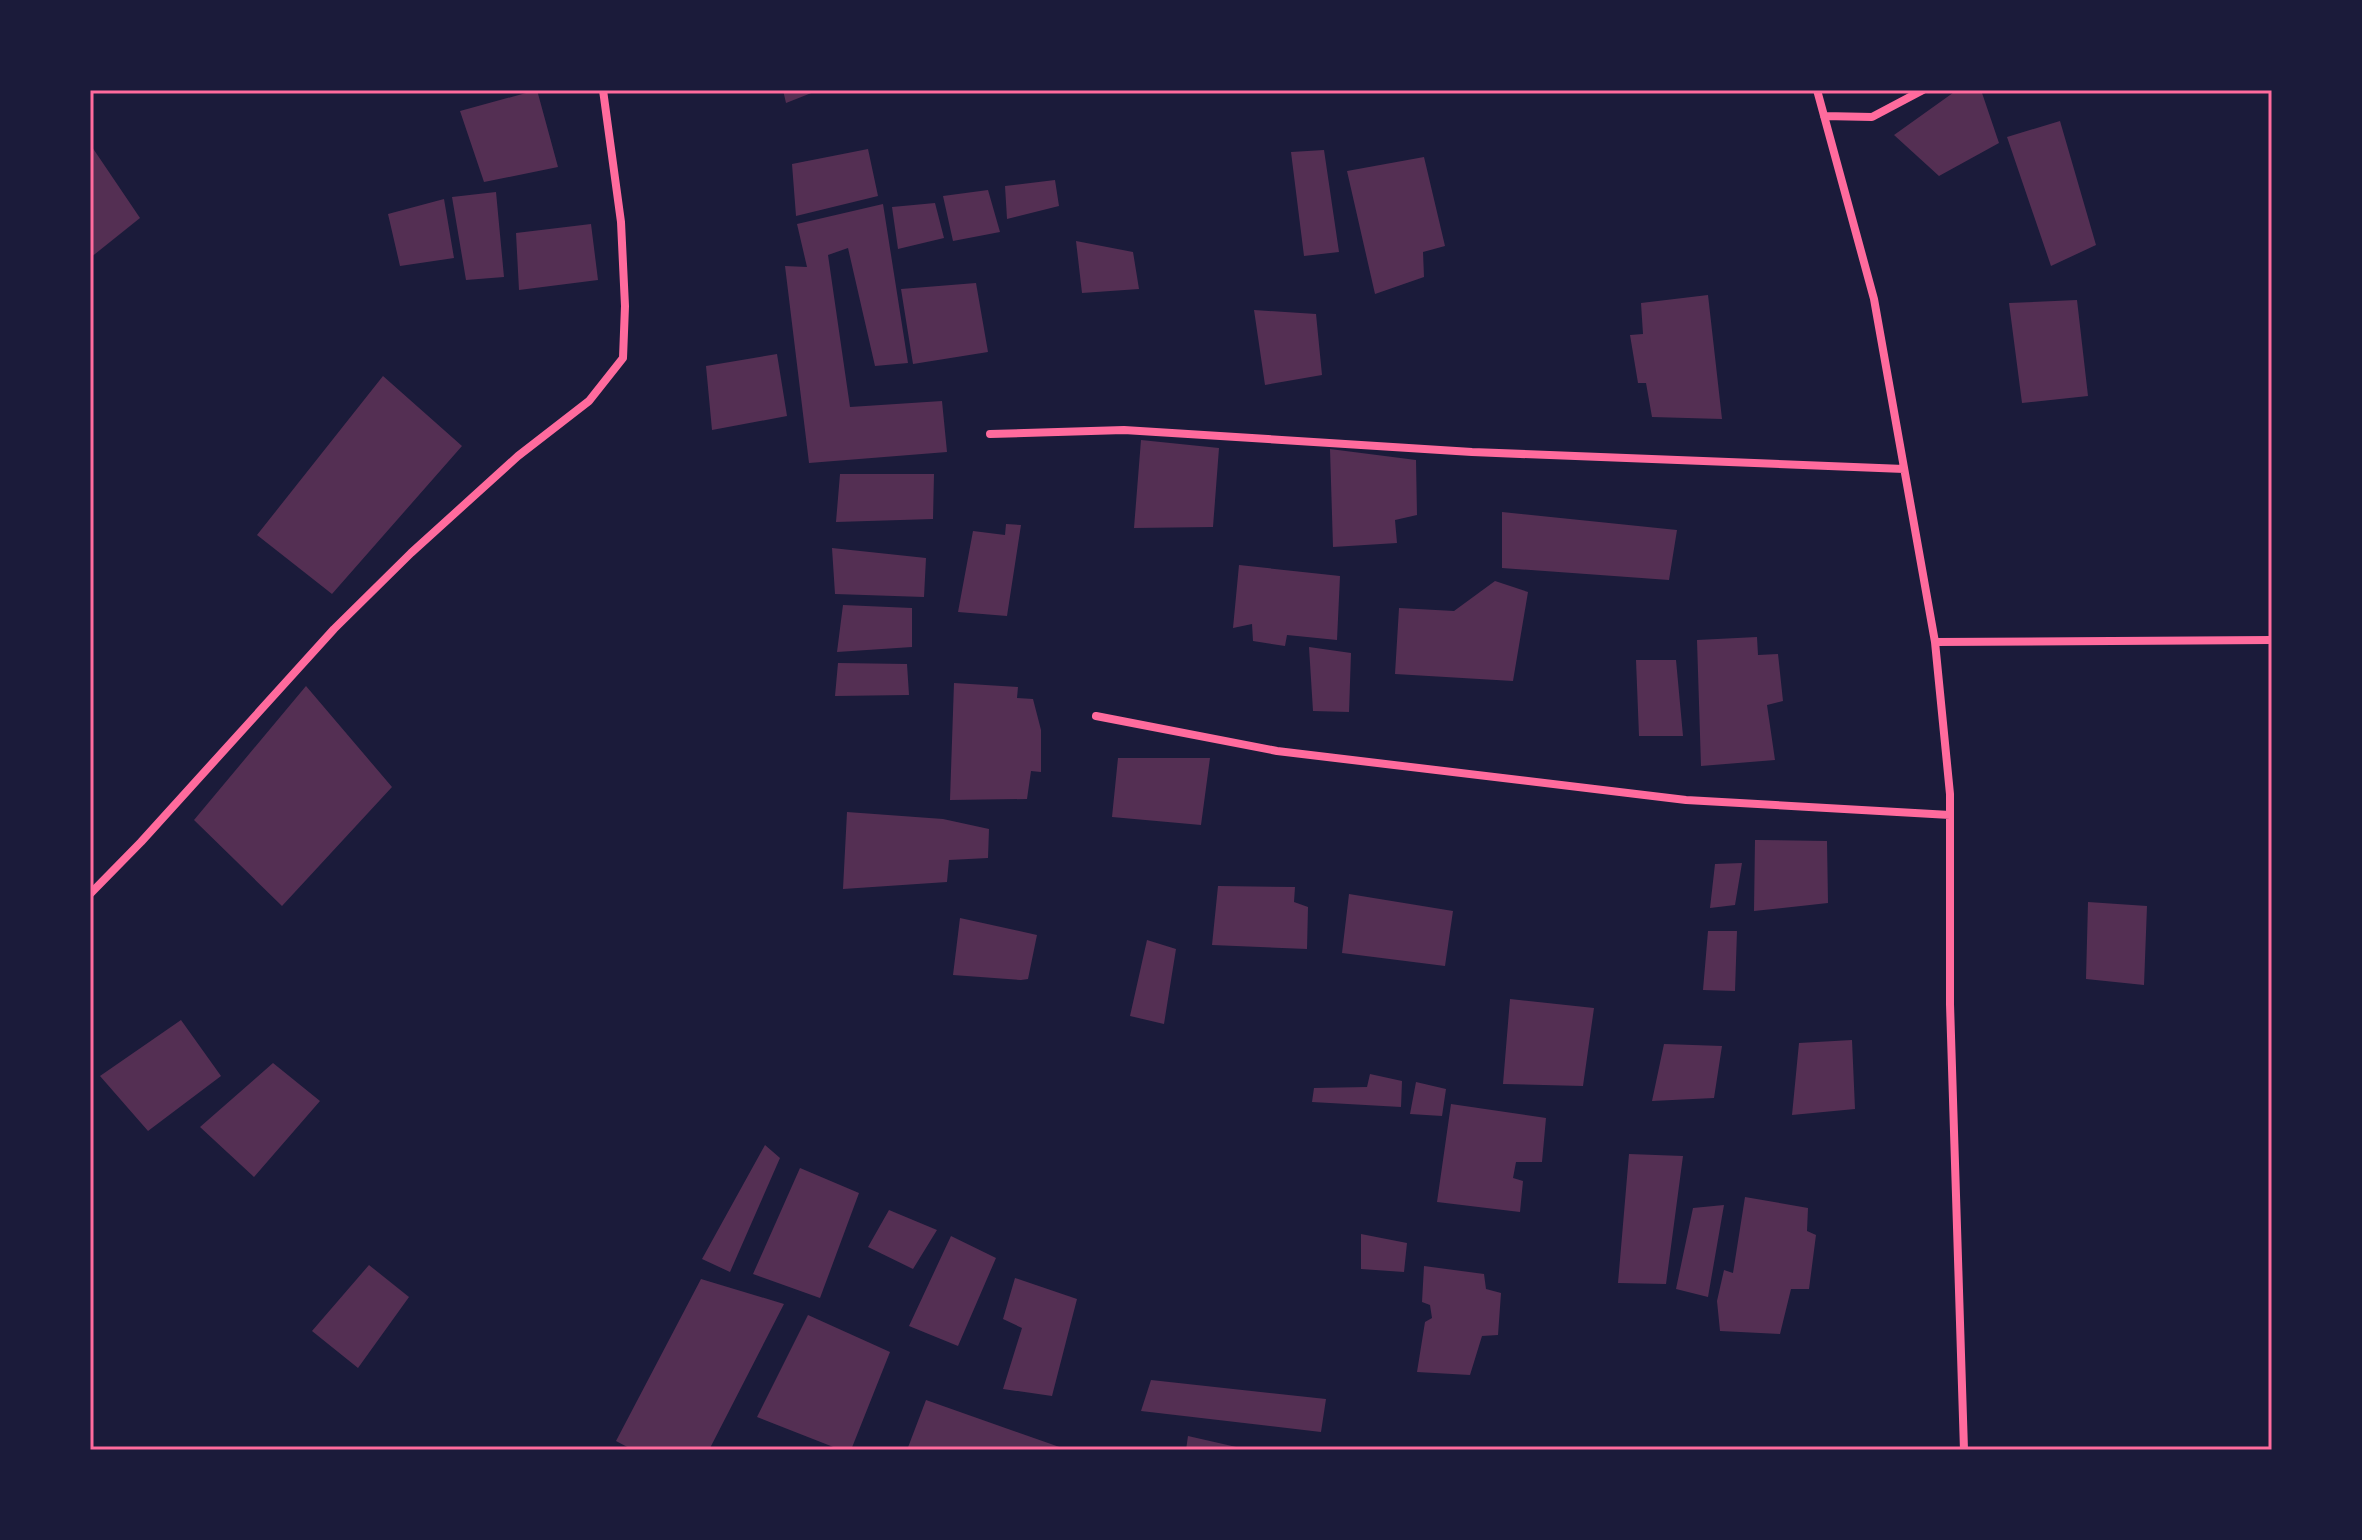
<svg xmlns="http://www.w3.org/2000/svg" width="2362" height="1540" viewBox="0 0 2362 1540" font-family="'Noto Sans',sans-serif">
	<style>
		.building { fill: #542f53 }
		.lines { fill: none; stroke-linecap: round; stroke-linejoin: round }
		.minor { stroke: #ff6b9d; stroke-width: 8 }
		.neatline { fill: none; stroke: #ff6b9d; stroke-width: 3 }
	</style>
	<rect width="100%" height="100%" fill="#1b1b3a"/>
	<!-- building -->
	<path class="building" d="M537 90 558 167 484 182 460 111Z
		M783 90H819L786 103Z
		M1957 90H1981L1999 143 1939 176 1894 135Z
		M2060 121 2096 245 2051 266 2007 137Z
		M90 144 140 218 90 258Z
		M868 149 878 196 796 216 792 164Z
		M1324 150 1339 252 1304 256 1291 152Z
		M1424 157 1445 246 1423 252 1424 277 1375 294 1347 171Z
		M1055 180 1059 206 1007 219 1005 186Z
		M988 190 1000 232 953 241 943 196Z
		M496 192 504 277 466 280 452 197Z
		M444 199 454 258 400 266 388 214Z
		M935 203 944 238 898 249 892 207Z
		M883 204 908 363 875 366 848 248 828 255 850 407 942 401 947 452 809 463 785 266 807 267 797 224Z
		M591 224 598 280 519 290 516 233Z
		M1076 241 1133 252 1139 289 1082 293Z
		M976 283 988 352 913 364 901 289Z
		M1708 295 1722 419 1652 417 1646 383H1638L1630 335 1643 334 1641 303Z
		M2077 300 2088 396 2022 403 2009 303Z
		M1254 310 1316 314 1322 375 1265 385Z
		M777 354 787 416 712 430 706 366Z
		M383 376 462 446 332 594 257 535Z
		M1141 440 1219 448 1213 527 1134 528Z
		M1330 449 1416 460 1417 515 1395 520 1397 543 1333 547Z
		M840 474H934L933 519 836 522Z
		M1502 512 1677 530 1669 580 1502 568Z
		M1006 524 1021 525 1007 616 958 612 973 531 1005 535Z
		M832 548 926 558 924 597 835 594Z
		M1239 565 1340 576 1337 640 1287 635 1285 646 1253 641 1252 624 1233 628Z
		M1495 581 1528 592 1513 681 1395 674 1399 608 1454 611Z
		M843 605 912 608V647L837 652Z
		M1757 637 1758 655 1778 654 1783 701 1767 705 1775 760 1701 766 1697 640Z
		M1309 647 1351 653 1349 712 1313 711Z
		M1636 660H1676L1683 736H1639Z
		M838 663 907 664 909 695 835 696Z
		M954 683 1018 687 1017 698 1033 699 1041 730V772L1031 771 1027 799 950 800Z
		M306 686 392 787 282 906 194 820Z
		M1118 758H1210L1201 825 1112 817Z
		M847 812 943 819 989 829 988 858 949 860 947 882 843 889Z
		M1755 840 1827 841 1828 903 1754 911Z
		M1742 863 1735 905 1710 908 1715 864Z
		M1218 886 1295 887 1294 902 1308 907 1307 949 1212 945Z
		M1349 894 1453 911 1445 966 1342 953Z
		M2088 902 2147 906 2144 985 2086 979Z
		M960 918 1037 935 1028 979 1021 980 953 975Z
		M1708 931H1737L1735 991 1703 990Z
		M1147 940 1176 949 1164 1024 1130 1016Z
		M1510 999 1594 1008 1583 1086 1503 1084Z
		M181 1020 221 1076 148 1131 100 1076Z
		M1852 1040 1855 1109 1792 1115 1799 1043Z
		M1664 1044 1722 1046 1714 1098 1652 1101Z
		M273 1063 320 1101 254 1177 200 1127Z
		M1370 1074 1402 1081 1401 1107 1312 1102 1314 1088 1367 1087Z
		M1416 1082 1446 1089 1442 1116 1410 1114Z
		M1451 1104 1546 1118 1542 1162H1516L1513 1178 1523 1181 1520 1212 1437 1202Z
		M765 1145 780 1158 730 1272 702 1259Z
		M1629 1154 1683 1156 1666 1284 1618 1283Z
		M800 1168 859 1193 820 1298 753 1274Z
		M1745 1197 1808 1208 1807 1231 1816 1235 1809 1289H1791L1780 1334 1720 1331 1717 1301 1724 1270 1733 1273Z
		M1724 1205 1708 1297 1676 1289 1693 1208Z
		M889 1210 937 1230 913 1269 868 1247Z
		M1361 1234 1407 1243 1404 1272 1361 1269Z
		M951 1236 996 1258 958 1346 909 1326Z
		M369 1265 409 1297 358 1368 312 1331Z
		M1424 1266 1484 1274 1486 1289 1501 1293 1498 1335 1482 1336 1470 1375 1417 1372 1425 1322 1432 1318 1430 1305 1422 1302Z
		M1015 1278 1077 1299 1052 1396 1003 1389 1022 1328 1003 1319Z
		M701 1279 784 1304 709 1450H633L616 1441Z
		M808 1315 890 1352 851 1450H841L757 1417Z
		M1151 1380 1326 1399 1321 1432 1141 1411Z
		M926 1400 1068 1450H907Z
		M1188 1436 1245 1449V1450H1186Z"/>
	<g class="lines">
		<!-- minor -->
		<path class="minor" d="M1817 90 1874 299 1935 642 1950 794V1004L1964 1450
			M1824 116 1872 117 1923 90
			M990 434 1124 430 1472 452 1904 469
			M1935 642 2272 640
			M1096 716 1277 751 1686 800 1950 815
			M90 894 141 842 334 629 411 553 518 456 589 401 623 358 625 306 621 222 603 90"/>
	</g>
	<!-- border -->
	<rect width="2362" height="1540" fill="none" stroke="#1b1b3a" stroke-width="184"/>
	<rect x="92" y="92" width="2178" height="1356" class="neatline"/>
</svg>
